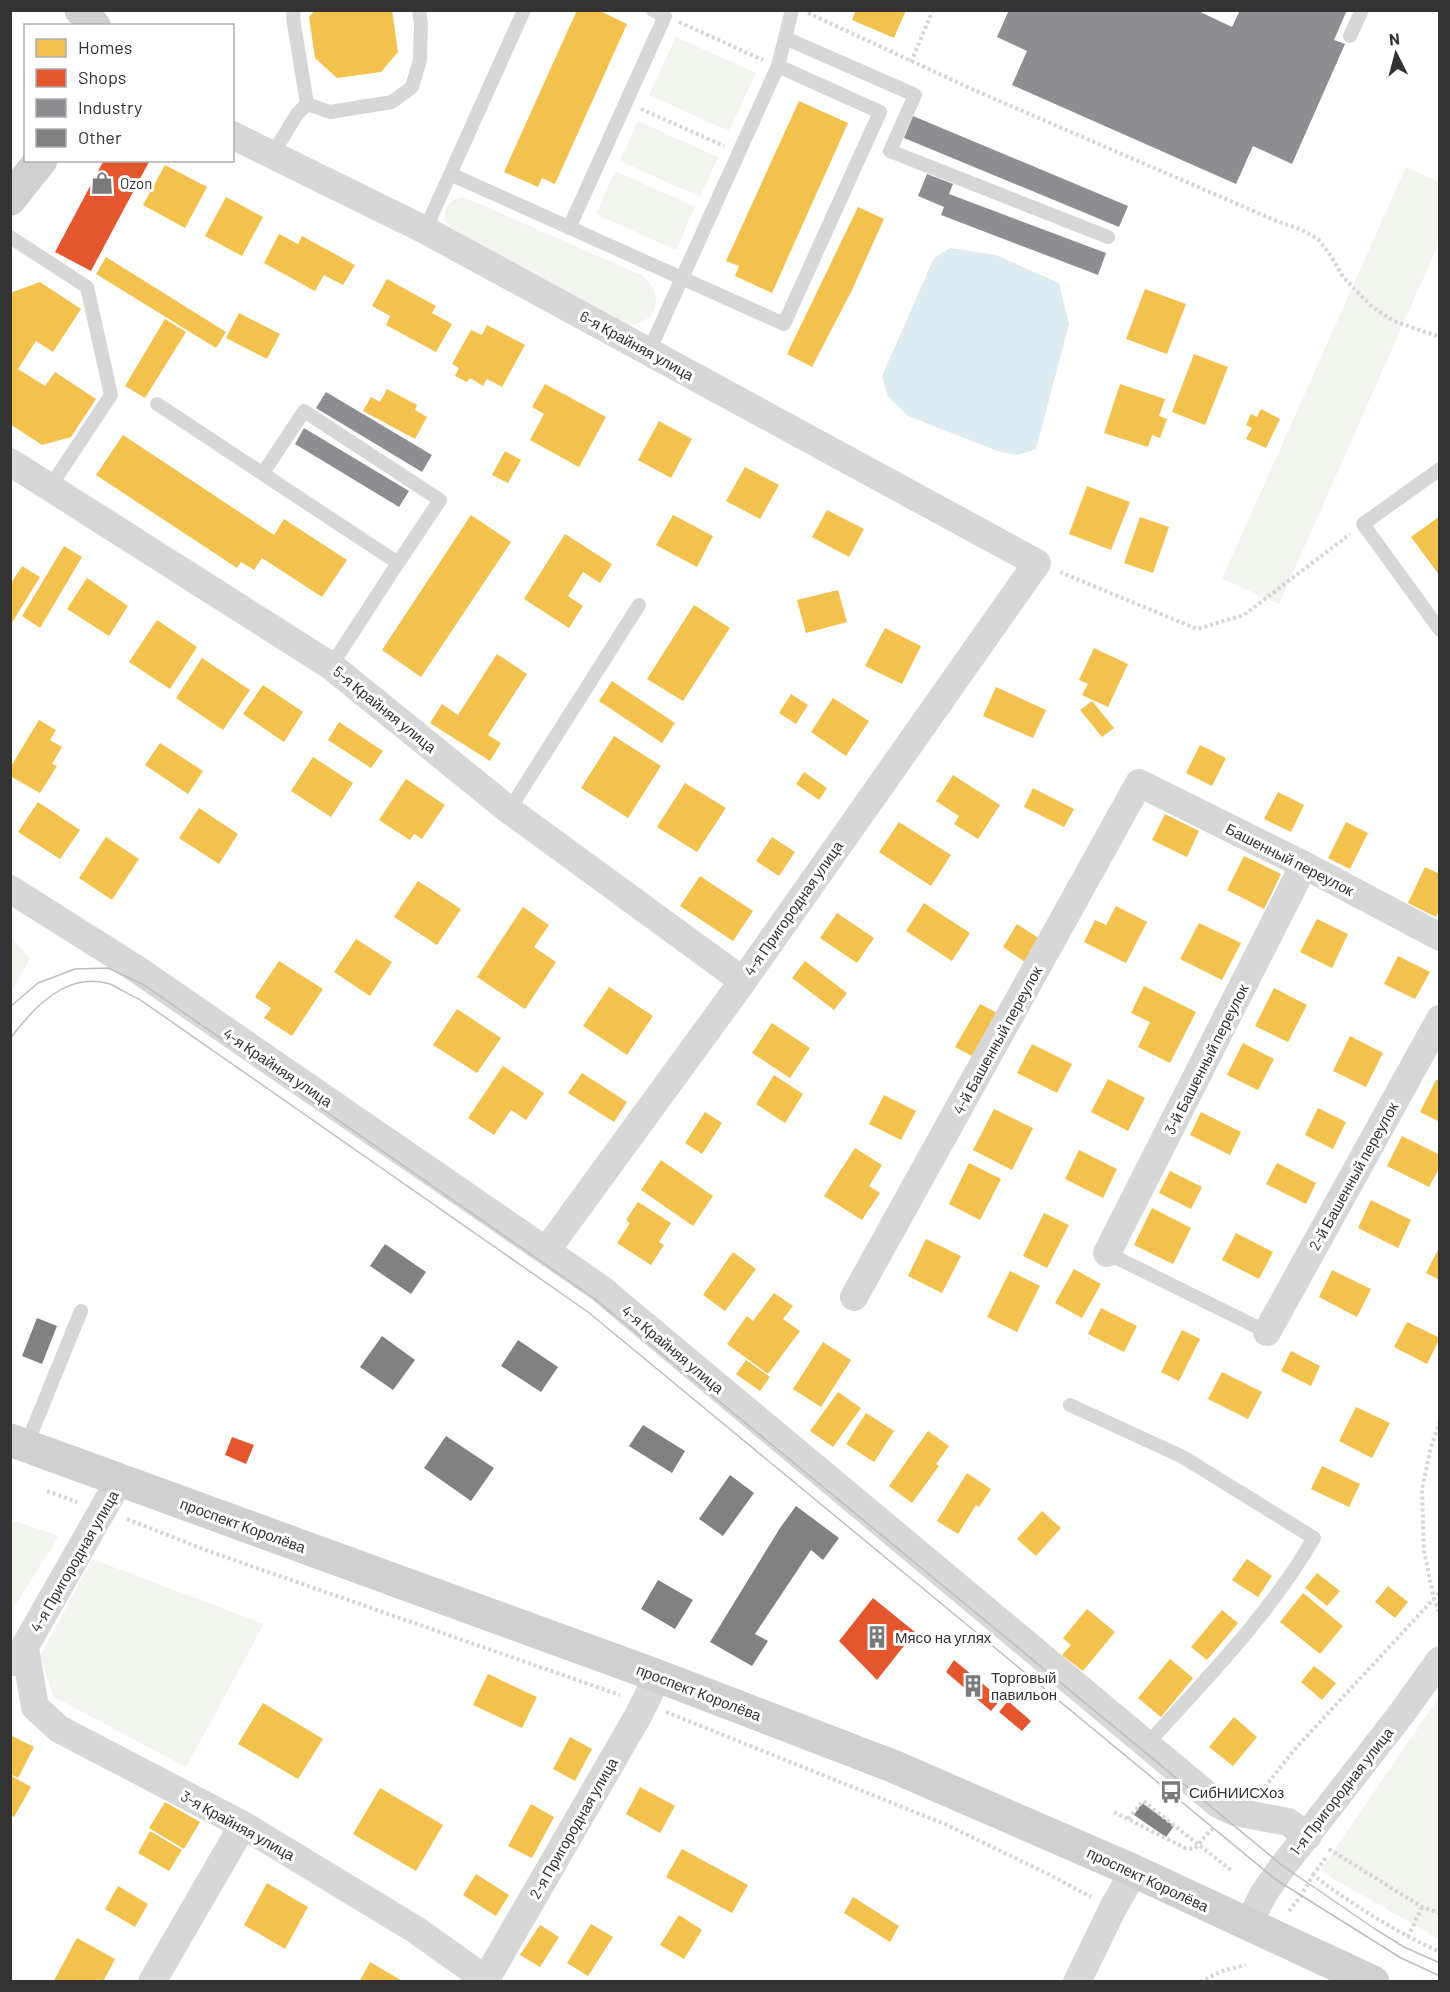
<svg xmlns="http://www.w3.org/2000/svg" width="1450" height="1992" viewBox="0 0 1450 1992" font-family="Barlow,sans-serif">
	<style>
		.green { fill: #f1f5ed }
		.water { fill: #ddebf3 }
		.homes { fill: #f2c14e }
		.shops { fill: #e4572e }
		.industry { fill: #8d8d92 }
		.building { fill: #818181 }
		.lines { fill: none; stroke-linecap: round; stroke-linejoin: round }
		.path { stroke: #d6d6d6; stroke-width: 4; stroke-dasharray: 3 3; stroke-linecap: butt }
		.lane { stroke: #d7d7d7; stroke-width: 14 }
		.street { stroke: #d7d7d7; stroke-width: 28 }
		.secondary { stroke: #d0d0d0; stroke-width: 33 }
		.tram { stroke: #bebebe; stroke-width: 1.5 }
		.labels { text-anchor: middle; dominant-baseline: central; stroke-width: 6; stroke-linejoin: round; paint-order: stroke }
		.poi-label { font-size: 15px; fill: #333; stroke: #fff; text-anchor: start }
		.street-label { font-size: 15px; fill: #333; stroke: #fff }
	</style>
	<rect width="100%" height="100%" fill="#fff"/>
	<!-- green -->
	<path class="green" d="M676 37 756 73 729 131 649 95Z
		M638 121 718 157 700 197 620 161Z
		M1406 167 1439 182V243L1279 604 1222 579Z
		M615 171 695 207 676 250 596 214Z
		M464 197 641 275C665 292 660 323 628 325L454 232C439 218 443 200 464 197Z
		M11 937 30 959 11 992Z
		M11 1520 59 1536 11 1612 10 1520Z
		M92 1559 264 1624 186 1767 54 1697 40 1656Z
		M1439 1697V1939L1320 1871Z"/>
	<!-- water -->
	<path class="water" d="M950 248 996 255 1059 283 1069 324 1036 449 1018 455 1000 452 908 416 888 397 882 376 934 258Z"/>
	<!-- homes -->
	<path class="homes" d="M315 10H392L398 52 381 72 337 78 315 58 309 17Z
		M577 10H598L627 24 555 184 542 178 538 187 504 172Z
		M856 10H906L894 38 852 20Z
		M799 101 848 123 772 293 735 276 739 266 726 261Z
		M165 165 207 187 185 228 143 205Z
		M226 197 263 217 242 256 205 236Z
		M858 207 884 219 851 292 812 367 787 354Z
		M279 234 298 244 302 236 355 265 343 285 324 275 315 291 264 263Z
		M106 257 226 332 216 348 96 274Z
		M387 279 436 306 432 313 452 324 436 352 386 325 390 316 372 306Z
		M40 282 81 309 53 352 36 341 18 369 45 386 55 372 96 399 71 437 42 445 10 424V293Z
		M1145 289 1186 304 1167 354 1126 339Z
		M239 313 280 334 267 359 226 338Z
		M165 319 186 332 145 398 125 386Z
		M487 325 525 345 502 387 487 379 483 386 470 378 467 382 455 376 459 368 452 364 471 330 482 335Z
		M1194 354 1228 367 1205 425 1172 412Z
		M545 384 606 417 579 467 530 440 544 414 532 407Z
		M1120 384 1165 399 1159 416 1167 419 1160 438 1152 435 1148 447 1104 433Z
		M387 389 417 405 415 410 427 417 415 439 363 411 371 397 380 402Z
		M1261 409 1280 419 1266 448 1246 439 1252 428 1246 425 1251 414 1257 417Z
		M659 421 692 439 671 478 638 460Z
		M123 435 274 535 284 519 347 560 322 597 262 558 254 570 241 562 237 568 96 475Z
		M505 451 521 460 508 483 492 475Z
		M745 467 779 485 760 519 726 501Z
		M1087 486 1130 502 1111 550 1069 534Z
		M827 510 864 529 849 557 812 537Z
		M471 515 511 542 421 677 382 650Z
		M673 515 713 536 697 567 656 545Z
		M1440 516V576L1411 537Z
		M1140 517 1169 527 1153 573 1124 563Z
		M565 534 612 564 600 583 583 572 568 596 583 606 569 628 524 599Z
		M64 546 82 557 40 628 22 616Z
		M22 566 40 577 10 626V585Z
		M87 578 128 606 109 636 67 609Z
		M838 590 847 622 806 633 797 600Z
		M694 605 730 628 683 701 647 679Z
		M157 620 197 647 170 689 129 662Z
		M885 628 921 646 902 684 865 666Z
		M1094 648 1128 664 1108 707 1082 695 1088 684 1079 680Z
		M497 654 527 674 488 735 501 743 490 761 430 723 442 704 458 715Z
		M202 658 250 690 223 730 176 698Z
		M612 681 675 723 662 743 599 701Z
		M263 685 303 712 284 742 243 714Z
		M996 687 1046 710 1033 738 983 716Z
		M791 694 808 705 796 724 779 713Z
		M833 698 869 721 846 756 811 732Z
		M1092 701 1114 728 1102 737 1080 710Z
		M39 720 56 730 50 740 62 747 52 764 57 766 40 793 10 776V768Z
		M339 722 383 751 371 768 328 740Z
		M614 736 661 766 628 818 581 788Z
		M160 743 203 771 188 794 145 765Z
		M1200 745 1226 758 1212 786 1186 773Z
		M313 757 353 783 331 817 291 791Z
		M804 772 827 788 819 800 796 784Z
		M953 775 1000 805 978 839 954 824 959 816 936 801Z
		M406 779 445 805 422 839 414 834 410 840 379 820Z
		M685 783 726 808 697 852 657 827Z
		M1033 788 1074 809 1064 827 1024 807Z
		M1278 792 1304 805 1291 832 1264 819Z
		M38 802 80 830 60 859 18 832Z
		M199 808 238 834 219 864 179 838Z
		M1165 814 1199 831 1187 857 1152 840Z
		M899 822 951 855 931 886 879 852Z
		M1346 822 1368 833 1350 869 1328 858Z
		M106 837 139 859 112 900 79 878Z
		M772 837 795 852 779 876 756 861Z
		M1244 856 1281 874 1264 909 1227 890Z
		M1425 867 1440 874V909L1436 917 1408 903Z
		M700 876 753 911 733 941 680 906Z
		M418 881 461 909 437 945 394 917Z
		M924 903 970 933 952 961 906 931Z
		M1116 906 1147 922 1126 963 1084 942 1095 920 1106 925Z
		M523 907 549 925 534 947 556 962 525 1009 477 977Z
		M837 913 874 938 857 963 820 938Z
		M1317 919 1348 934 1332 968 1300 952Z
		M1199 923 1241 943 1222 980 1180 959Z
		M1017 924 1040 939 1025 962 1003 947Z
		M356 939 392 962 370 996 334 972Z
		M1398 956 1430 972 1415 999 1384 984Z
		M279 961 323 989 292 1036 264 1018 271 1008 255 997Z
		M805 961 847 993 834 1010 792 978Z
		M1144 986 1196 1012 1170 1063 1138 1047 1150 1022 1131 1013Z
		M609 987 653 1016 627 1055 583 1026Z
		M1274 988 1307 1005 1288 1042 1255 1026Z
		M980 1004 997 1013 972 1056 955 1047Z
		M457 1009 501 1038 477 1073 433 1045Z
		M772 1023 810 1048 790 1078 752 1053Z
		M1350 1036 1383 1053 1366 1087 1333 1071Z
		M1243 1043 1274 1059 1258 1090 1227 1075Z
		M1032 1044 1072 1064 1057 1093 1017 1073Z
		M503 1066 544 1093 526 1120 511 1110 494 1135 468 1118Z
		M582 1073 627 1102 614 1122 568 1093Z
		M774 1075 803 1094 785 1123 756 1104Z
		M1108 1079 1145 1098 1128 1131 1091 1112Z
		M1436 1080 1440 1081V1122L1420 1112Z
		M884 1095 916 1111 901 1140 869 1124Z
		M1318 1108 1346 1122 1333 1149 1305 1135Z
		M994 1109 1033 1128 1012 1170 973 1150Z
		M705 1112 722 1123 702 1154 685 1143Z
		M1201 1112 1241 1132 1230 1155 1190 1135Z
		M1402 1136 1440 1155V1167L1429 1187 1387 1166Z
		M855 1148 882 1165 869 1186 880 1193 862 1220 824 1196Z
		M1079 1150 1117 1169 1103 1198 1065 1179Z
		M661 1160 713 1196 693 1226 641 1190Z
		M969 1163 1001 1179 980 1220 949 1204Z
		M1277 1163 1316 1183 1306 1204 1266 1184Z
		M1170 1171 1202 1187 1191 1209 1159 1193Z
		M1371 1200 1411 1220 1398 1248 1358 1228Z
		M638 1202 671 1223 659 1242 664 1245 651 1265 617 1243 630 1223 626 1220Z
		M1152 1208 1191 1228 1173 1264 1134 1245Z
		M1044 1213 1069 1225 1047 1268 1023 1256Z
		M1236 1233 1273 1252 1259 1279 1222 1260Z
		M926 1239 961 1256 942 1293 908 1276Z
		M1440 1246V1280L1426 1273Z
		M733 1252 756 1269 725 1311 703 1295Z
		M1074 1269 1101 1284 1082 1318 1055 1303Z
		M1332 1270 1371 1289 1357 1317 1319 1297Z
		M1010 1271 1040 1286 1017 1332 987 1317Z
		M774 1293 793 1306 783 1319 800 1331 768 1374 727 1344 747 1316 753 1321Z
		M1101 1308 1137 1326 1124 1352 1088 1334Z
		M1407 1322 1440 1338 1427 1364 1394 1347Z
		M1182 1330 1200 1339 1179 1381 1161 1372Z
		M823 1342 851 1360 821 1407 793 1389Z
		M1291 1351 1320 1366 1311 1386 1281 1371Z
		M746 1360 770 1377 760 1391 736 1374Z
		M1222 1372 1262 1392 1248 1419 1208 1399Z
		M838 1392 861 1408 833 1447 810 1431Z
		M1356 1407 1390 1423 1372 1458 1339 1441Z
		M866 1413 894 1431 874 1462 846 1444Z
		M928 1431 949 1446 936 1464 939 1466 912 1503 889 1486Z
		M1322 1466 1360 1484 1349 1507 1311 1489Z
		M967 1473 991 1489 979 1507 976 1505 958 1534 937 1521Z
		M1042 1511 1061 1528 1036 1556 1017 1539Z
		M1247 1559 1272 1576 1258 1597 1232 1580Z
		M1317 1573 1340 1591 1327 1606 1305 1588Z
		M1388 1586 1408 1602 1395 1618 1375 1602Z
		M1303 1593 1343 1626 1320 1654 1280 1622Z
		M1087 1609 1115 1632 1083 1671 1062 1655 1071 1645 1063 1638Z
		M1222 1610 1238 1623 1207 1660 1191 1647Z
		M1170 1659 1193 1678 1161 1717 1138 1698Z
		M1314 1666 1336 1683 1322 1700 1301 1682Z
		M488 1674 537 1697 522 1728 473 1705Z
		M263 1703 323 1739 298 1779 238 1744Z
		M1234 1717 1257 1737 1233 1766 1209 1747Z
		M10 1735 34 1747 18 1778 10 1774Z
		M570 1737 592 1749 575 1781 553 1769Z
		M10 1775 31 1787 14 1817 10 1815Z
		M640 1787 675 1806 660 1833 626 1814Z
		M380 1788 443 1825 416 1871 353 1834Z
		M165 1802 200 1822 184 1849 149 1828Z
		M531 1804 554 1817 532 1858 508 1846Z
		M150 1831 182 1850 169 1871 138 1853Z
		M682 1849 748 1885 732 1913 666 1877Z
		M476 1874 509 1895 496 1916 463 1895Z
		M267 1883 308 1907 285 1949 244 1925Z
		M118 1886 148 1904 135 1927 105 1909Z
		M853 1897 899 1926 890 1942 844 1913Z
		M679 1915 702 1930 684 1959 660 1945Z
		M591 1924 613 1937 588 1976 567 1963Z
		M540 1925 559 1937 540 1967 520 1955Z
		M77 1938 115 1959 103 1982 97 1979 96 1982H53Z
		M370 1962 404 1982H359Z"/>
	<!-- shops -->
	<path class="shops" d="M104 160H150L91 271 55 252Z
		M232 1437 254 1445 246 1464 225 1455Z
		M873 1598 915 1632 877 1680 839 1641Z
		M954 1660 1001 1699 991 1711 946 1672Z
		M1008 1701 1031 1721 1022 1731 999 1712Z"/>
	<!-- industry -->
	<path class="industry" d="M1009 10H1196L1232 27 1240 10H1347L1334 40 1345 44 1292 164 1253 146 1236 184 1012 85 1027 51 997 37Z
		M913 116 1128 206 1119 227 904 138Z
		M927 174 953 184 949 194 1106 253 1098 275 941 215 944 207 918 196Z
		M326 392 432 455 422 472 316 408Z
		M304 428 409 491 399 507 295 444Z"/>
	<!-- building -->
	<path class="building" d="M385 1244 426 1272 411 1294 370 1266Z
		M37 1318 57 1326 42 1364 22 1356Z
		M382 1336 415 1360 393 1390 360 1367Z
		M518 1340 558 1367 541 1392 501 1366Z
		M643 1425 685 1451 672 1473 629 1446Z
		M446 1436 494 1468 471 1501 424 1468Z
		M730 1475 754 1493 723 1536 699 1519Z
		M796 1506 839 1538 823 1560 811 1550 755 1634 768 1641 752 1666 710 1642 780 1528Z
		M658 1580 693 1600 675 1629 641 1609Z
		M1142 1803 1174 1826 1166 1837 1134 1815Z"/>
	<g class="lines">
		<!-- path -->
		<path class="path" d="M808 13 974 90 1279 222 1300 229 1318 239 1331 256 1343 277 1372 307 1394 321 1440 337
			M679 22 763 60
			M911 62 933 10
			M641 109 724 146
			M1060 572 1197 629 1244 615 1350 534
			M1440 1421 1431 1447 1422 1489 1424 1551 1434 1599 1440 1614
			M47 1491 77 1502
			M127 1519 208 1551 620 1695
			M666 1712 947 1825 1050 1875 1091 1897
			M1261 1792 1294 1750 1440 1592
			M1114 1812 1185 1848 1194 1849C1202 1843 1204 1834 1213 1829
			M1128 1819 1143 1801 1232 1871
			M1329 1849 1422 1907 1440 1913
			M1313 1875 1327 1856
			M1289 1911 1301 1896 1313 1875C1353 1905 1394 1931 1440 1952
			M1408 1937 1422 1907
			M1200 1982 1222 1971 1246 1965"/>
		<!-- lane -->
		<path class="lane" d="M294 10 293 18 307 104 330 112 392 102 412 87 420 60 421 23 419 10
			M1350 36 1362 10
			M785 38 915 95 890 151 1108 237
			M272 155 297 114 307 104
			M450 174 784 324 880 112 778 66
			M569 228 665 16 653 10
			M425 230 524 10
			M10 237 87 287 111 395 50 487
			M649 351 778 66 792 10
			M157 404 398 563 331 666
			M1440 469 1363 524 1440 630
			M263 473 304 411 440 500 398 563
			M509 810 639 605
			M1107 1253 1267 1332
			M1070 1405 1183 1457 1314 1538C1269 1615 1207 1678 1147 1744
			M26 1446 81 1311"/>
		<!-- street -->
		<path class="street" d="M232 135 425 230 1037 563 743 981 546 1251
			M10 462 331 666 509 810 743 981
			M10 889 135 968 600 1288 1218 1804 1235 1812 1288 1822 1308 1836
			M1107 1253 1304 865
			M854 1297 1139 783 1304 865 1440 937
			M1267 1332 1440 1019
			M25 1648 35 1707 59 1729 243 1825 416 1930 489 1982
			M16 1662 119 1481
			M1248 1925 1264 1893 1283 1866 1402 1713 1440 1660
			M486 1979 638 1716 658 1676
			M152 1982 243 1825
			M1077 1982 1113 1908 1134 1871"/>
		<!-- secondary -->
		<path class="secondary" d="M81 10 94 26
			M10 199 41 160
			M10 1440 658 1676 895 1767 1134 1871 1373 1982"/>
		<!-- tram -->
		<path class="tram" d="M10 1007 38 983 75 969 108 968 144 985 595 1299 1283 1866 1375 1929 1404 1947 1440 1963
			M10 1039C33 1008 66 971 110 984 119 988 129 995 139 999L588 1312 1275 1879 1401 1958 1440 1976"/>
	</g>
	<!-- icons -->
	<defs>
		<g id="shop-bare" transform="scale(1.8)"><path d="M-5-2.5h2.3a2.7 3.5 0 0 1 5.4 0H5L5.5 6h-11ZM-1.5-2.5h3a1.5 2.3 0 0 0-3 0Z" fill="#7a7a7a" stroke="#fff" stroke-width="2.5" paint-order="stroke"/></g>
		<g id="building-bare" transform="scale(1.8)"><path d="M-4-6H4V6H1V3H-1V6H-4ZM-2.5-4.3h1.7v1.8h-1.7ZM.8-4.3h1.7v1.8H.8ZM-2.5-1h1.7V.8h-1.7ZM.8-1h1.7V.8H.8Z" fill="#7a7a7a" stroke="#fff" stroke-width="2.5" paint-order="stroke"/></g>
		<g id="bus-bare" transform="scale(1.8)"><path d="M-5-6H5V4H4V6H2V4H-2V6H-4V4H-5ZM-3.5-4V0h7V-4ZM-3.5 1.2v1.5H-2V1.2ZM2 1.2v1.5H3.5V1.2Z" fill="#7a7a7a" stroke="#fff" stroke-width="2.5" paint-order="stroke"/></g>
	</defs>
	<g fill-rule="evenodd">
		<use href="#shop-bare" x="102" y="183"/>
		<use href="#building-bare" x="877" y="1637"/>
		<use href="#building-bare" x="973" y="1686"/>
		<use href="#bus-bare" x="1171" y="1792"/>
	</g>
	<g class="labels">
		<!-- poi labels -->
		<g class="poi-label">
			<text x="120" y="183">Ozon</text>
			<text x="895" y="1637">Мясо на углях</text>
			<text x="991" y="1677">Торговый<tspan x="991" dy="17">павильон</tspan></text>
			<text x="1189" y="1792">СибНИИСХоз</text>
		</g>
		<!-- street labels -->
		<g class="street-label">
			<text transform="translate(637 345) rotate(29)">6-я Крайняя улица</text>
			<text transform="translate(385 709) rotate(39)">5-я Крайняя улица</text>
			<text transform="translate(1290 859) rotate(27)">Башенный переулок</text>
			<text transform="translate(793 908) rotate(-55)">4-я Пригородная улица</text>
			<text transform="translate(997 1040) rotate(-61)">4-й Башенный переулок</text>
			<text transform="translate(1206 1059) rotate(-63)">3-й Башенный переулок</text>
			<text transform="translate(278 1067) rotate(34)">4-я Крайняя улица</text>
			<text transform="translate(1353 1176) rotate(-61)">2-й Башенный переулок</text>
			<text transform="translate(673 1349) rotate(40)">4-я Крайняя улица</text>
			<text transform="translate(243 1525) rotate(20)">проспект Королёва</text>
			<text transform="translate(74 1561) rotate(-60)">4-я Пригородная улица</text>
			<text transform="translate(699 1692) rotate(21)">проспект Королёва</text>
			<text transform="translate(1341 1791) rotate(-52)">1-я Пригородная улица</text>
			<text transform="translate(238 1825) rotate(29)">3-я Крайняя улица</text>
			<text transform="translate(573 1828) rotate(-60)">2-я Пригородная улица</text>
			<text transform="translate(1148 1879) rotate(25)">проспект Королёва</text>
		</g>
	</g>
	<!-- border -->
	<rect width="1450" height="1992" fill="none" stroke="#333333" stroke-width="24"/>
	<!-- legend -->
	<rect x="24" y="24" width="210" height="138" fill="#ffffff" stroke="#adadad" stroke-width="1.5"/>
	<rect x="36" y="39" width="30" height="18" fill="#f2c14e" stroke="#adadad" stroke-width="1.5"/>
	<text x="78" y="54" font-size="18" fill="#333333">Homes</text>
	<rect x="36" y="69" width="30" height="18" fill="#e4572e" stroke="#adadad" stroke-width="1.5"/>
	<text x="78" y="84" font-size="18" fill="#333333">Shops</text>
	<rect x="36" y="99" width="30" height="18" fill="#8d8d92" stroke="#adadad" stroke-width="1.5"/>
	<text x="78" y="114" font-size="18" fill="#333333">Industry</text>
	<rect x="36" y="129" width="30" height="18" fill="#818181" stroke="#adadad" stroke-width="1.5"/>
	<text x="78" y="144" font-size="18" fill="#333333">Other</text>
	<!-- north arrow -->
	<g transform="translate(1396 54) rotate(354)" stroke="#ffffff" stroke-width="4.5" paint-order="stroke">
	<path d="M0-4.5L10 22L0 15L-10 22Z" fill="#333333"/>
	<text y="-9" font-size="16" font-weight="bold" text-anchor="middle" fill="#333333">N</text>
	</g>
</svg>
